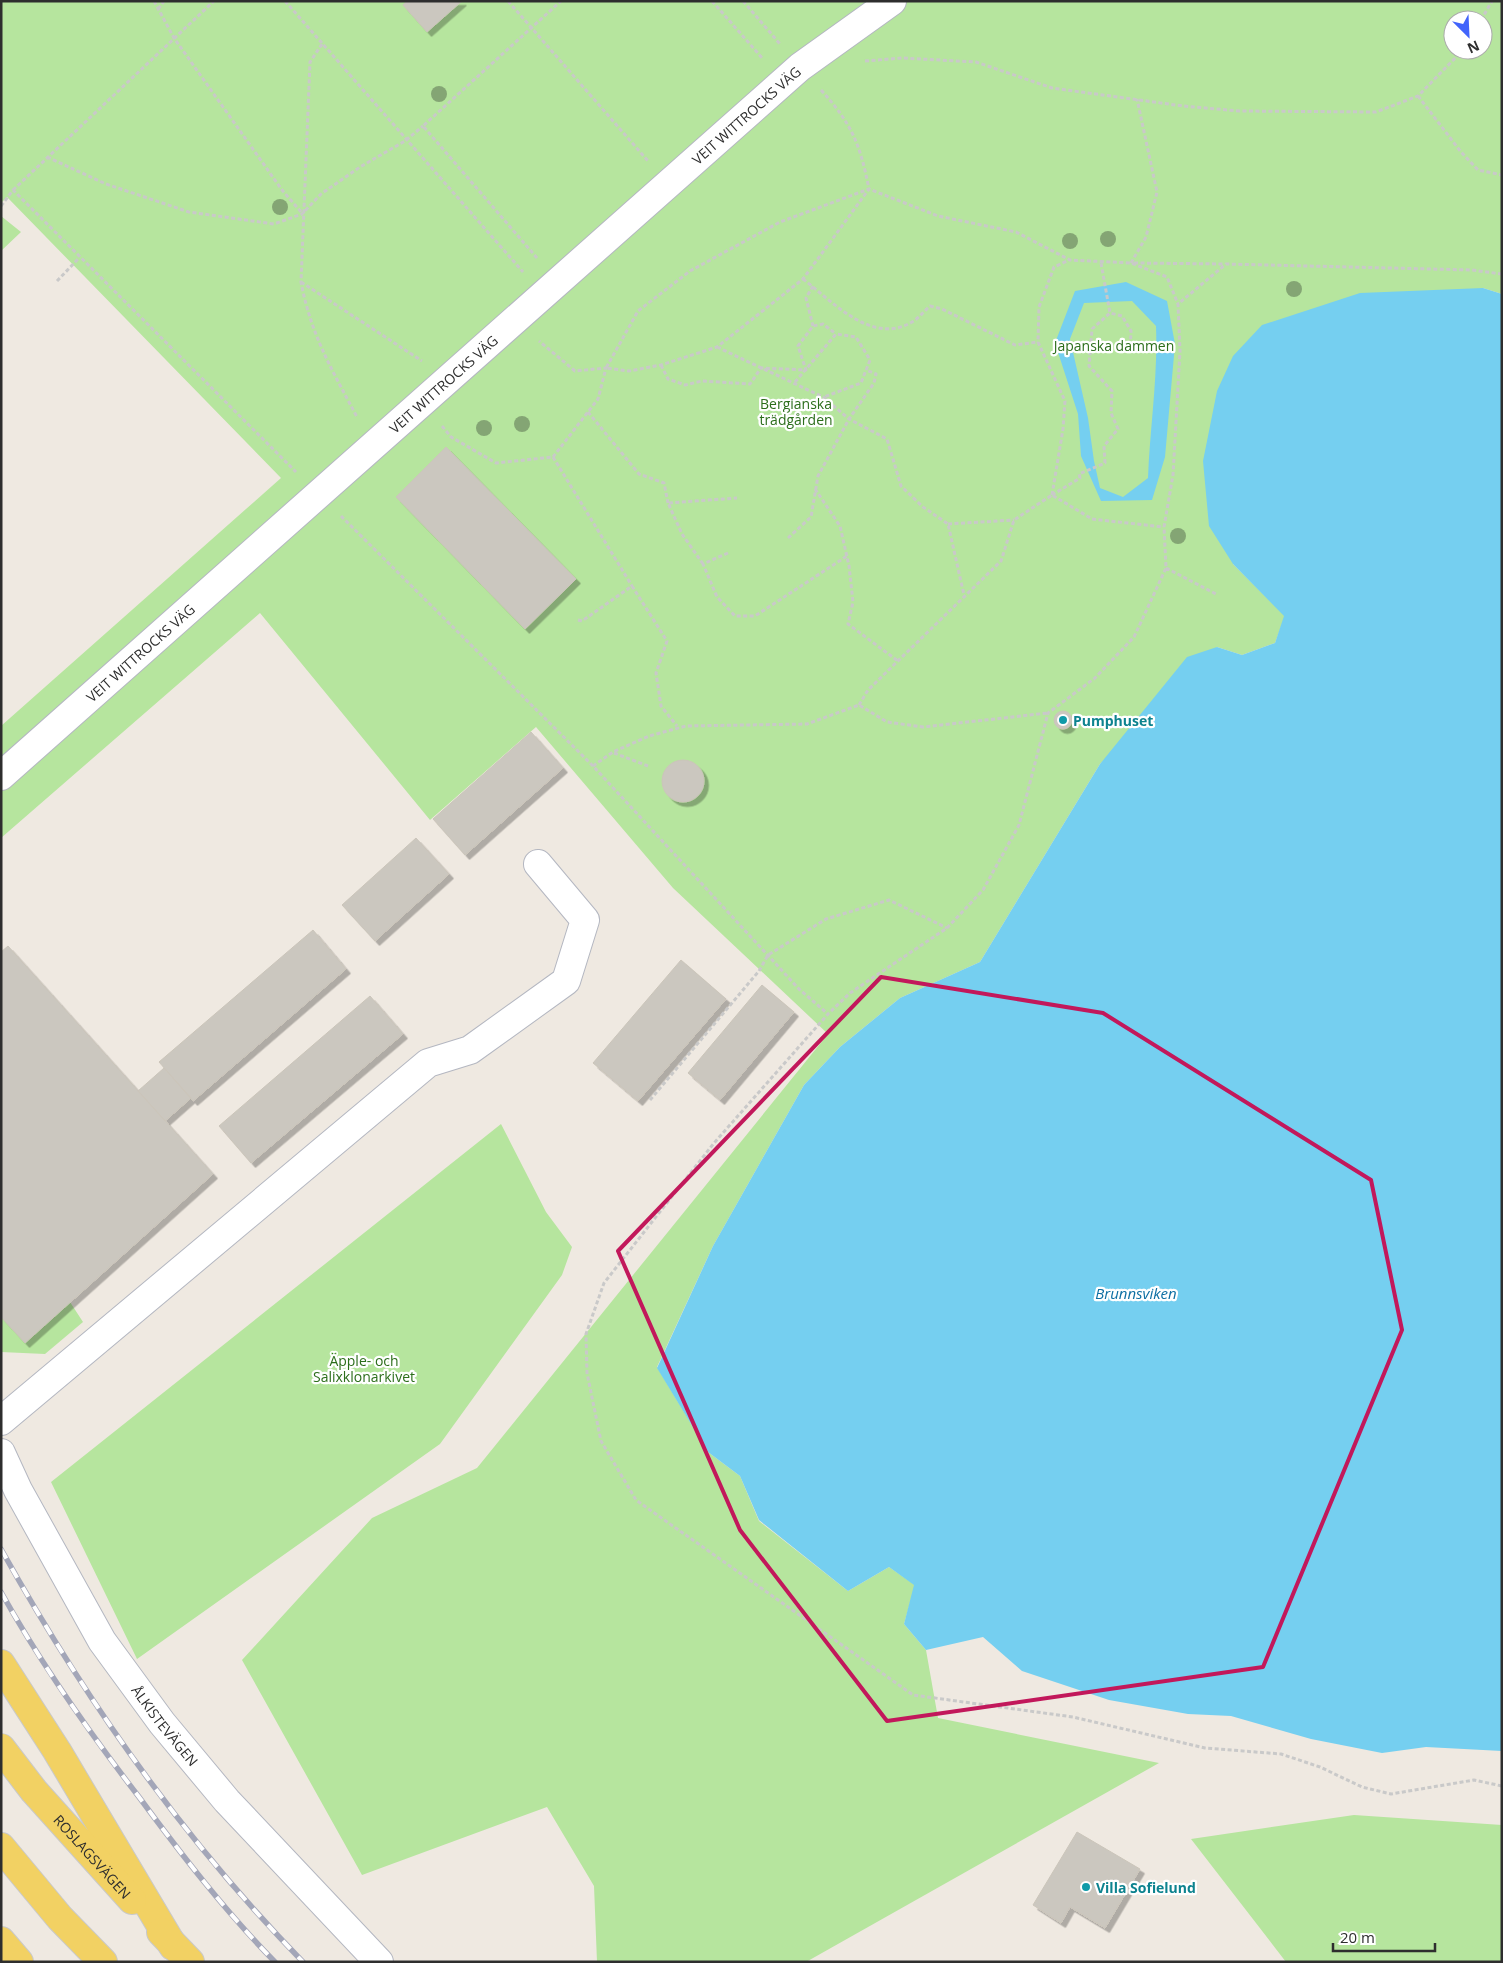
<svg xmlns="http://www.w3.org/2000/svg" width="1503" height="1963" viewBox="0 0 1503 1963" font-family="'Open Sans',sans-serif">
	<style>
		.green { fill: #b6e59e; fill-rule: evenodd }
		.water { fill: #75cff0; fill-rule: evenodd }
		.building { fill: #cbc7bf; stroke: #cbc5ba; filter: url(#shadow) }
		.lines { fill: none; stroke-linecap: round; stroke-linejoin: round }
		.minor-casing { stroke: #b4b7c1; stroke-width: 30 }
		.major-casing { stroke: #c9c9c9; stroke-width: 30 }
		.path { stroke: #c9c9c9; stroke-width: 3; stroke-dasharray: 4 2.5; stroke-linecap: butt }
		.minor { stroke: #fff; stroke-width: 28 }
		.major { stroke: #f2d163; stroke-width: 28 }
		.rail-casing { stroke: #a3a6b8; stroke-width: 5.5 }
		.rail { stroke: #fff; stroke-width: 4; stroke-dasharray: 11; stroke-linecap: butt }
		.tree { fill: #84a574 }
		.marked { fill: none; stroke: #c2185b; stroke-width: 4; stroke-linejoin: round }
		.culture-dot { fill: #0f9aa8; stroke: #fff; stroke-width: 2 }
		.labels { text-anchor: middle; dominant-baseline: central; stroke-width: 4.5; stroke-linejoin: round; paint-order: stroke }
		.street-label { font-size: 14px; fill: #2e2e2e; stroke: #fff }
		.park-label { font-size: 14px; fill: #2c6e1b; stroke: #fff }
		.culture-label { font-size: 14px; font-weight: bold; fill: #0d838f; stroke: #fff; text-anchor: start }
		.water-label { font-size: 15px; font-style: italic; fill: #0d6fa3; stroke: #fff }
	</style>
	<defs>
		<filter id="shadow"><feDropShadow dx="4.5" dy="4.5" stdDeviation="0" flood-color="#0004"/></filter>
	</defs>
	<rect width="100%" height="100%" fill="#efe9e1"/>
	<!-- green -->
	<path class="green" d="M1 1H1502V294L1483 288 1233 564 1285 616 1275 643 1242 655 1217 647 1100 764 980 962 900 998 840 1047 804 1085 713 1246 657 1367 708 1452 740 1476 759 1521 848 1591 889 1567 915 1585 904 1624 926 1650 938 1718 1159 1763 806 1962H597L594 1886 547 1807 362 1875 242 1660 372 1518 477 1468 828 1034 673 888 536 727 430 820 260 613 1 838V726L281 478 7 197 1 203ZM1453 20H1483V50H1453Z
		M1 216 21 232 1 251Z
		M501 1124 546 1212 572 1247 562 1275 440 1444 137 1659 51 1482Z
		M70 1302 83 1322 45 1354 1 1352V1317Z
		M1354 1815 1502 1825V1962H1286L1191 1839Z"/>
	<!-- water -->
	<path class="water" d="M1126 282 1167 301 1175 344 1165 457 1152 500 1101 501 1081 456 1078 414 1055 343 1075 291ZM1132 301 1156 326C1158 377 1150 427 1148 478L1123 497 1100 488 1094 461 1088 418 1070 339 1084 303Z
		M1483 288 1502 294V1751L1426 1747 1382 1753 1311 1739 1231 1716 1188 1714 1109 1700 1022 1671 983 1637 926 1650 904 1624 914 1585 889 1567 848 1591 759 1520 740 1476 708 1452 657 1368 713 1246 804 1085 840 1047 900 998 980 962 1100 764 1187 657 1217 647 1242 655 1275 643 1284 616 1233 564 1209 526 1203 461 1217 391 1233 356 1262 325 1360 293Z"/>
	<!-- building -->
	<path class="building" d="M407 1H462L427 32 403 5Z
		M446 447 576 579 525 629 396 497Z
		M1054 720a9 9 0 1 1 18 0a9 9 0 1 1-18 0Z
		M531 732 563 768 465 855 433 819Z
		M662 781a21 21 0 1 1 42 0a21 21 0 1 1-42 0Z
		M416 838 449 874 375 941 342 905Z
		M313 930 346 969 193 1101 159 1062Z
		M8 946 213 1174 25 1343 1 1317V952Z
		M681 960 726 999 638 1101 593 1063Z
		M762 985 794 1012 720 1100 688 1073Z
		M370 996 403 1034 251 1163 219 1126Z
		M164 1068 191 1098 165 1121 138 1091Z
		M1077 1832 1140 1869 1105 1928 1070 1907 1061 1923 1033 1905Z"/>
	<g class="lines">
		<!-- minor casing -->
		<g class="minor-casing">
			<g id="minor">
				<path id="s1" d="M1 776 800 67 892 1"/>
				<path d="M1 1421 428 1063 470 1050 566 981 585 920 538 864"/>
				<path id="s2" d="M1 1453 18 1490 102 1641 162 1723 227 1801 379 1962"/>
			</g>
		</g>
		<!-- major casing -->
		<g class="major-casing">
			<g id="major">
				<path d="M1 1664 57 1751 173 1946"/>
				<path id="s3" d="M1 1748 34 1791 132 1900"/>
				<path d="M1 1847 60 1918 103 1962"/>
				<path d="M161 1932 190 1962"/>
				<path d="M1 1941 19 1962"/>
			</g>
		</g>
		<!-- path -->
		<path class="path" d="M154 1 174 38 282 190 302 213
			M285 1 523 272
			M508 1 648 161
			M712 1 763 59
			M743 1 780 44
			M158 9 164 1
			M1481 20 1492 1
			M322 44 310 62 301 282C311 335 332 370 357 417
			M865 61 902 58 976 62 1052 88 1183 106 1239 111 1376 112 1418 96 1463 50
			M821 90C852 124 860 144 869 189L803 279 717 347 661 365 629 371 606 368 638 311 690 271 780 222 869 189 938 216 1016 232 1070 260 1131 263 1167 277 1178 304
			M1418 96 1461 152 1478 170 1502 175
			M47 157 106 184 189 212 274 224 302 214 321 194 360 167 405 141 423 126
			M13 190 214 1
			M1 206 13 190 296 472
			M537 258 423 126 561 1
			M1101 263 1110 313
			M1131 263 1146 237 1157 192 1137 99
			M1134 263 1225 264
			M1502 274 1472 270 1226 264 1178 304 1180 351 1173 475 1164 527 1166 568 1134 637 1095 678 1048 713 1019 825 983 890 947 928 850 993 828 1014 714 1143 604 1283 586 1334 587 1373 601 1441 636 1500 913 1695 1073 1717 1205 1748 1281 1754 1320 1767 1362 1787 1391 1794 1474 1780 1502 1786
			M803 279C832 301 872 346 912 322 919 318 924 311 930 306L942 309 1015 345 1038 342
			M57 281 79 258
			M301 282 422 361
			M813 286 806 298 813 326
			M717 347 823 397 849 419 887 439 901 486 923 507 948 524 964 595
			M661 365 668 379 685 385 702 381 750 384 761 368 806 370 798 346 813 326 823 324 836 334
			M795 382 836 334 856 337 870 360 861 383 824 397
			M588 412 639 474 664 483 668 503
			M442 426 451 437 496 463 553 457 598 399 606 368 575 371 539 341
			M553 457 632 586
			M815 489 840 526 849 566 853 602 848 624 898 661
			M1052 495 1080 478 1079 474 1105 463 1104 446 1118 429 1111 413 1112 391 1089 366 1092 329 1110 313 1122 316 1131 331 1130 353
			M1052 495 1063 429 1065 401 1038 342 1039 307 1054 267 1069 260
			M341 516 593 766 799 989 828 1014
			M948 524 1014 520
			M788 538 811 517 818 476 849 419 874 383 876 374 866 370
			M728 553 703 564 717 597 735 616H755L847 556
			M703 564 682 534 668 503 737 498
			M1166 568 1216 594
			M578 620 582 621 632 586 667 641 656 673 661 706 677 726
			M859 705 868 690 1001 561 1014 520 1052 495 1092 519 1163 527
			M614 753 648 766
			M593 766 613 752 649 736 686 726 807 724 859 705 887 722 923 727 1048 713
			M650 1100 759 971 768 955 826 919 889 900 947 928"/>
		<!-- minor -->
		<use href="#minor" class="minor"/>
		<!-- major -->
		<use href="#major" class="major"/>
		<!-- rail casing -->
		<g class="rail-casing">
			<path id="rail" d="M1 1549C84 1698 184 1840 303 1962
				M1 1592C41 1664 89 1732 139 1797 181 1854 225 1911 275 1962"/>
		</g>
		<!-- rail -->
		<use href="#rail" class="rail"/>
	</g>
	<!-- trees -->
	<g class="tree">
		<circle cx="439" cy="94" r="8"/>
		<circle cx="280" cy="207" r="8"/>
		<circle cx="1108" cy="239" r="8"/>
		<circle cx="1070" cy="241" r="8"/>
		<circle cx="1294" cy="289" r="8"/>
		<circle cx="522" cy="424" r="8"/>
		<circle cx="484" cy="428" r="8"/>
		<circle cx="1178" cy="536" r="8"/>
	</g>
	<!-- marked area -->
	<path class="marked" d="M881 977 1103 1013 1371 1180 1402 1330 1263 1667 887 1721 740 1530 618 1251Z"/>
	<!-- markers -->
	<g class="culture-dot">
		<circle cx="1063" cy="720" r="5"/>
		<circle cx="1086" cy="1887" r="5"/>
	</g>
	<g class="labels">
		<!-- street labels -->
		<g class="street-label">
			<text stroke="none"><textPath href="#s1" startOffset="996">VEIT WITTROCKS VÄG</textPath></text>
			<text stroke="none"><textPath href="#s1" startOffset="591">VEIT WITTROCKS VÄG</textPath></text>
			<text stroke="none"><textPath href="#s1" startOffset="186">VEIT WITTROCKS VÄG</textPath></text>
			<text stroke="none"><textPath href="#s2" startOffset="319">ÅLKISTEVÄGEN</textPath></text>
			<text stroke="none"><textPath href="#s3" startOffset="142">ROSLAGSVÄGEN</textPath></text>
		</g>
		<!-- park labels -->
		<g class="park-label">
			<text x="1114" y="345">Japanska dammen</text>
			<text x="796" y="403">Bergianska<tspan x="796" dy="16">trädgården</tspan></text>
			<text x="364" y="1360">Äpple- och<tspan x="364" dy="16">Salixklonarkivet</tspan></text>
		</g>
		<!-- culture labels -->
		<g class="culture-label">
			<text x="1073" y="720">Pumphuset</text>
			<text x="1096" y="1887">Villa Sofielund</text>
		</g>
		<!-- water labels -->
		<g class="water-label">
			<text x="1136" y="1293">Brunnsviken</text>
		</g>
	</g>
	<!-- border -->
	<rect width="1503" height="1963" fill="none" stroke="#2e2e2e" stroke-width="5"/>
	<!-- north arrow -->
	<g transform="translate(1468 35) rotate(156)"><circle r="24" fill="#ffffff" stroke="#ababab"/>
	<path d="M0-4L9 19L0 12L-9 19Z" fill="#4264fb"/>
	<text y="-8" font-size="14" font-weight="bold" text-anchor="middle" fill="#2e2e2e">N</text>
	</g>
	<!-- scale -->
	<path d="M1333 1943v8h102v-8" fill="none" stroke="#2e2e2e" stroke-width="2.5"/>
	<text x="1340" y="1943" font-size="15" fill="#2e2e2e" stroke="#ffffff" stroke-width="4" paint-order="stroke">20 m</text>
</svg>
